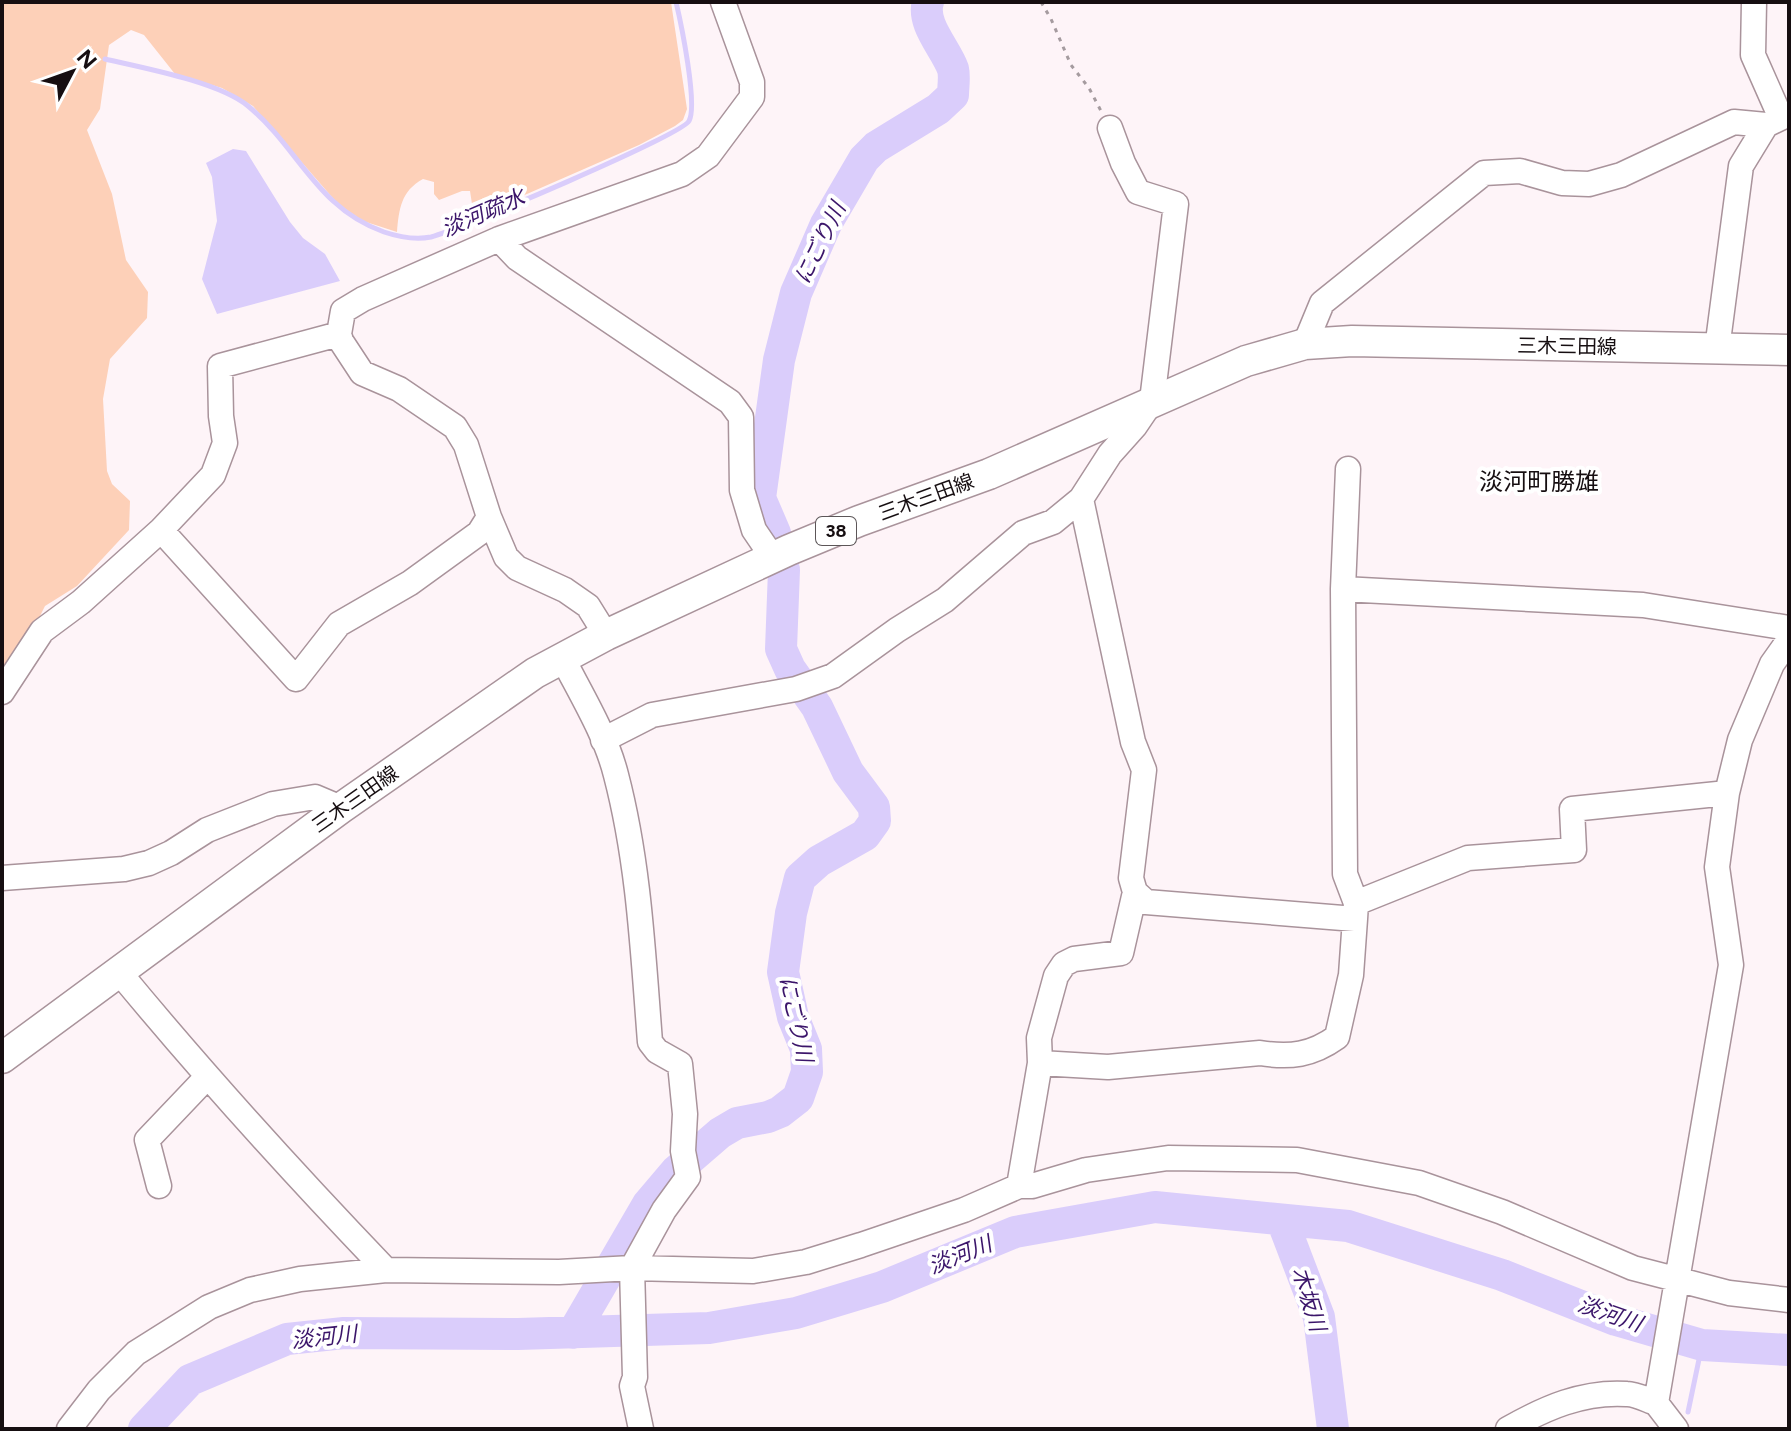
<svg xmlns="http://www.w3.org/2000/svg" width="1791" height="1431" viewBox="0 0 1791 1431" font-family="Figtree,'Noto Sans JP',sans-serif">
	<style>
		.green { fill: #fdd0b8 }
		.water { fill: #dacdfb }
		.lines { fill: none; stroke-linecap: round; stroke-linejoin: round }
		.stream { stroke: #dacdfb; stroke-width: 5 }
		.river { stroke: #dacdfb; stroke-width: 32 }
		.minor-casing { stroke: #a9939b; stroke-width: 27 }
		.major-casing { stroke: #a9939b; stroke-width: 33 }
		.path { stroke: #a59b9f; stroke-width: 3; stroke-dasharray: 4 6; stroke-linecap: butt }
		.minor { stroke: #fff; stroke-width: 24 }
		.major { stroke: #fff; stroke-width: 30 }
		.labels { text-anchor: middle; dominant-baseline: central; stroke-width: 8; stroke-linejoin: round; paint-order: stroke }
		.shield { fill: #fff; stroke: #5c5658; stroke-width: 2 }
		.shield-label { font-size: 18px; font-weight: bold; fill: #160e11 }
		.street-label { font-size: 20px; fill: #160e11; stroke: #fff }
		.water-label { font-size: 22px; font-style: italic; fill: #3b156a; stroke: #fff }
		.quarter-label { font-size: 24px; fill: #160e11; stroke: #fff }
	</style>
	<rect width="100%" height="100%" fill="#fef4f8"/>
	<!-- green -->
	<path class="green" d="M2 2H671L687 109 683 120 675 126 639 145 474 217 470 191H462L439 200 434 194V182L423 179C401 191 399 209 397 232L363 221 338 204 253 106 222 88 175 74 144 35 131 30 109 45 100 109 87 130 112 194 126 260 148 292 147 318 110 359 103 399 107 471 112 484 130 501 129 530 77 586 45 606 27 642 2 670Z"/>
	<!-- water -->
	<path class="water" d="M233 149 246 151 290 222 303 238 325 254 340 281 217 314 202 279 217 221 212 177 206 163Z"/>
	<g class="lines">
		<!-- stream -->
		<path class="stream" d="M105 59C144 68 219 82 248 106 299 148 316 208 384 232 399 237 415 240 431 237 458 230 682 135 689 121 698 105 681 23 676 2
			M1688 1412 1702 1345"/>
		<!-- river -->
		<path class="river" d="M775 533 760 498 779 360 796 293 826 224 864 159 876 147 938 109 953 95C953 87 955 77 953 69 946 49 921 24 928 2
			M1282 1220 1319 1317 1333 1429
			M573 1333 648 1204 676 1171 720 1133 737 1123 768 1117 780 1112 798 1098 807 1072 806 1049 793 1017 783 972 791 913 800 878 819 861 865 835 875 821 874 807 848 772 817 707 790 669 781 649 784 570
			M144 1429 190 1380 287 1339 344 1333 518 1334 709 1328 796 1313 882 1287 1015 1232 1155 1207 1348 1226 1502 1275 1616 1320 1702 1345 1789 1350"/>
		<!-- minor casing -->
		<g class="minor-casing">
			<path id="minor" d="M1754 2 1753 55 1780 116
				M499 239 517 258 730 402 741 417 742 490 754 530 773 558
				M1305 344 1322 303 1484 173 1520 171 1562 183 1589 184 1621 175 1734 122 1766 125
				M1717 349 1741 166 1766 125 1789 114
				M1348 469 1343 589 1345 874 1356 903
				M1081 499 1133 742 1144 770 1131 878 1135 892 1146 902 1355 919 1356 903 1468 858 1574 850 1572 809 1727 793
				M161 530 296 679 339 624 410 583 479 533 489 517
				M1343 589 1643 605 1789 628
				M606 635 588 606 565 590 517 568 506 557 489 517 466 445 455 427 399 389 362 373 341 341 339 334 343 311 363 299 499 239 682 174 708 156 752 97V82L723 2
				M563 659C582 696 606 735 616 775 639 863 643 953 650 1042L657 1051 680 1064 685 1114 683 1151 688 1177 664 1210 632 1268 635 1377 632 1386 641 1429
				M2 692 42 631 81 602 161 530 213 475 225 443 221 416 220 366 339 334
				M603 740 652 715 796 689 833 676 897 630 945 600 1023 533 1053 522 1081 499 1110 454 1135 426 1152 401 1176 204 1138 192 1123 163 1110 128
				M2 878 124 869 149 863 171 853 207 830 273 804 315 797 341 808
				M119 972C204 1075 293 1173 386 1270
				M1040 1063 1108 1067 1260 1053C1290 1058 1312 1055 1337 1037L1351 975 1355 919
				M159 1186 147 1140 206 1078
				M1019 1186 1040 1063 1039 1038 1056 976 1064 964 1074 959 1121 953 1135 892
				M69 1429 99 1390 136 1353 209 1307 250 1290 300 1279 386 1270 559 1272 632 1268 753 1271 806 1262 861 1245 964 1210 1019 1186H1032L1086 1170 1168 1158 1297 1160 1419 1183 1502 1212 1633 1268 1729 1293 1789 1300
				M1508 1429C1545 1408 1583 1391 1627 1394 1636 1394 1647 1400 1656 1403
				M1676 1429 1656 1403 1731 965 1717 867 1727 793 1740 740 1772 664 1789 640"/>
		</g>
		<!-- major casing -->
		<g class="major-casing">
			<path id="major" d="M2 1058 341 808 535 673 606 635 789 550 859 521 989 474 1246 361 1305 344 1352 341 1789 350"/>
		</g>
		<!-- path -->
		<path class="path" d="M1041 2 1051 19 1071 65 1089 88 1101 111"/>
		<!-- minor -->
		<use href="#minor" class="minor"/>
		<!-- major -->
		<use href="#major" class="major"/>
	</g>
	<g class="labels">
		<!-- shield labels -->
		<rect class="shield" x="816" y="517" width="40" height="28" rx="6"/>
		<g class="shield-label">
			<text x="836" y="531">38</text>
		</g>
		<!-- street labels -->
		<g class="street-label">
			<text transform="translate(1567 346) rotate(1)">三木三田線</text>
			<text transform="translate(926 497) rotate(-20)">三木三田線</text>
			<text transform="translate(355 799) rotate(-35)">三木三田線</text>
		</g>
		<!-- water labels -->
		<g class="water-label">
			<text transform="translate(483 213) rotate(-23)">淡河疏水</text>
			<text transform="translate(820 243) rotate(-64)">にごり川</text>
			<text transform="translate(796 1019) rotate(78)">にごり川</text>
			<text transform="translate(960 1255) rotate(-22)">淡河川</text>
			<text transform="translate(1309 1299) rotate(73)">木坂川</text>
			<text transform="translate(1610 1314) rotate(19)">淡河川</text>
			<text transform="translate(324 1337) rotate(-6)">淡河川</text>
		</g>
		<!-- quarter labels -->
		<g class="quarter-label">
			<text x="1539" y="481">淡河町勝雄</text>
		</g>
	</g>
	<!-- border -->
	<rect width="1791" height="1431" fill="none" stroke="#160e11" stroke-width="8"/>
	<!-- north arrow -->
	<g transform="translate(72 72) rotate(49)" stroke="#ffffff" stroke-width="6" paint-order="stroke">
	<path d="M0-6L14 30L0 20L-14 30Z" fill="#160e11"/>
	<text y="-12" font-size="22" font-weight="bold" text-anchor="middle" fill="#160e11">N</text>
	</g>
</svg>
